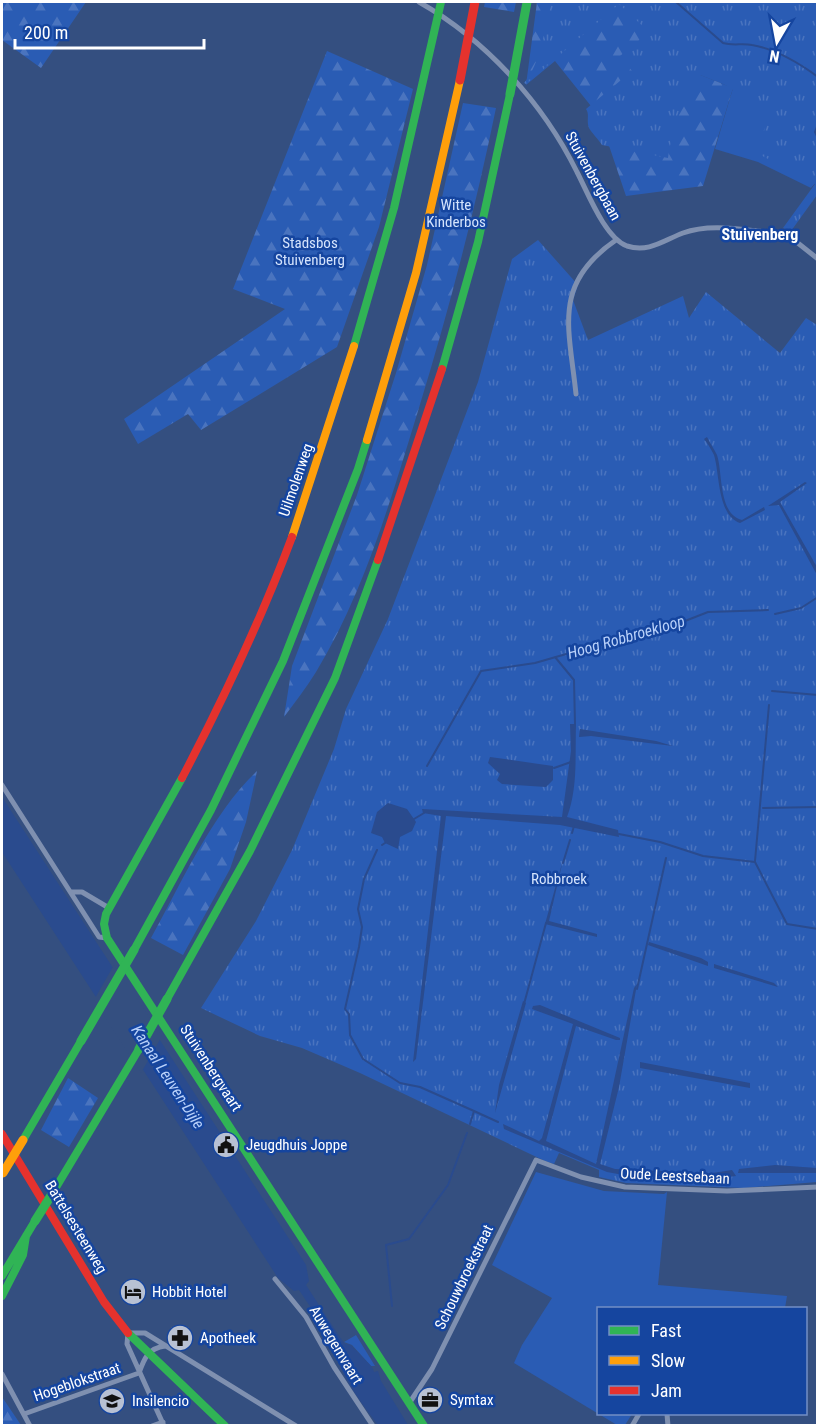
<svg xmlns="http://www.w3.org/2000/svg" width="819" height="1427" viewBox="0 0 819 1427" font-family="'Roboto Condensed',sans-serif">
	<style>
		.green { fill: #2a5cb4 }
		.forest { fill: url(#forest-firs) }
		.park { fill: url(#park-tufts) }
		.water { fill: #2a4b8e }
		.pier { fill: #344f80 }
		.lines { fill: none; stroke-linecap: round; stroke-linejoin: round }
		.stream { stroke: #2a4b8e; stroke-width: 2 }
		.street { stroke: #7f90b0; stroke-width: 5 }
		.fast { stroke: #30b455; stroke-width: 8 }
		.slow { stroke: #ff9f0a; stroke-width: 8 }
		.jam { stroke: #e5322d; stroke-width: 8 }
		.fast-bridge { stroke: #30b455; stroke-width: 9 }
		.slow-bridge { stroke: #ff9f0a; stroke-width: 9 }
		.jam-bridge { stroke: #e5322d; stroke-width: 9 }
		.labels { text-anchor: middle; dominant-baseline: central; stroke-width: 5; stroke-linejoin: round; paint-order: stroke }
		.street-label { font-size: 15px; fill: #fff; stroke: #15459f }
		.park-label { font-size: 15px; fill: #d5e4fd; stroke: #15459f }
		.poi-label { font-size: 15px; fill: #fff; stroke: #15459f; text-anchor: start }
		.neighbourhood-label { font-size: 16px; font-weight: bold; fill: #fff; stroke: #15459f }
		.water-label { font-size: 16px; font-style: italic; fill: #b9d1fa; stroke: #15459f }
	</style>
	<defs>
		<pattern id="forest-firs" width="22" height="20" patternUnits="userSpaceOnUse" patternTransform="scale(1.5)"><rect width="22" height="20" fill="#2a5cb4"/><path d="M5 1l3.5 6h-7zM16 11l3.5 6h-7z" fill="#4a74bf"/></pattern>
		<pattern id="park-tufts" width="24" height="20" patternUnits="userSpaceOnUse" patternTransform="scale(1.5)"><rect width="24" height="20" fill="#2a5cb4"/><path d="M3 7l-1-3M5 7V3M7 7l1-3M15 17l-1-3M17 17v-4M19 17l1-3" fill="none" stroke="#4a74bf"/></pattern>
	</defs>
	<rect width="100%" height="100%" fill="#344f80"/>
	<!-- green -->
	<path class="green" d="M817 2V181L811 188 758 162 715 149 733 88 662 60Z
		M536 1172 604 1191 664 1194 667 1192 658 1285 787 1296 785 1308H598V1414H632L625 1425H617L514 1363 522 1345 552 1298 492 1265Z
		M356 1335 375 1366H371L352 1345 344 1342Z"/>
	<!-- forest -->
	<path class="forest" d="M2 2H86L41 68 2 40Z
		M485 2H516L514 12 484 7Z
		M537 2H720L663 60 733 88 703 186 626 196 599 116 555 61 526 85Z
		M327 51 413 89 379 227 337 347 201 430 188 414 138 444 124 419 285 309 233 289Z
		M463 103 496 108C475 210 449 310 418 411 391 499 364 593 316 672 306 688 295 702 284 717L292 666 357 495 396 373 427 265Z
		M257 771 246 822 230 869 183 955 151 938C181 884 212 813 257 771Z
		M68 1078 98 1098 69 1147 41 1130Z
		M2 1397 21 1425H2Z"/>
	<!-- park -->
	<path class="park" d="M551 2H817V195L791 231 783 228 815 184 755 152 770 115 705 71C681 91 673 128 668 158L602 145C598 139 592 133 589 128 586 120 590 115 586 109L632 71 620 56 649 32 619 4 526 84 524 83C540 66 546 24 551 2Z
		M538 240 578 285 573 300 588 340 683 296 689 318 706 292 780 353 806 318 817 325V1182L744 1188 626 1183 599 1177V1170L559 1153 554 1164 545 1161 360 1073 302 1048 260 1036 201 1008 256 921 292 850 334 749 346 709 388 619 478 382 512 259Z"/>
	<!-- water -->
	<path class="water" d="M707 437C710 443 714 449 717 455 723 473 718 514 742 520L764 507 765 510 740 523C717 515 720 474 714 455 711 449 708 444 704 439Z
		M805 482 807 483 780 502 817 567V575L779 505 768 506Z
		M570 724H576C575 755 578 788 567 817L618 830 619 837 560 825 446 816 416 1059 413 1062 441 816 423 813 422 809 562 817 571 751Z
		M580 729 656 741 673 746 591 736 579 737Z
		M490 757 553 766V780L546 787 502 784 497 780 500 774 488 763Z
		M2 797 306 1265 309 1281 306 1285 339 1336 345 1344 351 1345 372 1367 374 1372 378 1371 381 1381 408 1425H378C366 1408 333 1369 338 1348L299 1290 294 1291 278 1278 2 852Z
		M388 803 407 809 416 822 412 831 400 837 398 849 385 843 382 837 371 833 377 812Z
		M563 860 549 921 597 934V937L545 924Z
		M649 942 701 958 708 962V966L648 945Z
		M714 964 774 983 778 987 714 968Z
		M637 984 619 1087 600 1164 615 1169 662 1171V1176H629L607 1172 504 1129 503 1124 539 1141 542 1138 573 1024 532 1009 533 1006 540 1005 620 1038V1040H616L576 1026 546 1141 596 1164 634 988Z
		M523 1001 526 1003 495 1113 499 1085Z
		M640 1062 750 1083V1088L640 1068Z
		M775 1165 817 1168V1173H738L739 1169Z
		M732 1170 736 1176 699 1181 665 1175 668 1171 700 1175Z"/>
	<!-- pier -->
	<path class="pier" d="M114 965 162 1036 141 1073 94 1000Z"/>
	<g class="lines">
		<!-- stream -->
		<path class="stream" d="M676 2 723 43C733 46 742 43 752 45 775 49 799 63 818 77
			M818 124 815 132 818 138
			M775 614 801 608 818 597
			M555 657 574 680 575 724
			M772 691 818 695
			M427 766 481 671 535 663 594 646 619 642 662 630 708 612 768 610
			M554 768 571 762
			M763 808 818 807
			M414 819 424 813
			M572 833 574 826
			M619 834 660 842 703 856 755 862 787 924 818 929
			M382 845 385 843
			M377 850 364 879 358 909 362 927 359 947 345 1009 349 1014 350 1035 363 1059 400 1083 420 1087 474 1111 470 1124
			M755 861 769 705
			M563 863 570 840
			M637 989 666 858
			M524 1004 546 923
			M474 1111 498 1122
			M392 1306 386 1245 409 1239 448 1185 467 1133"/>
		<!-- street -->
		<path class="street" d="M419 2C486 40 543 103 577 172 588 193 605 238 627 246 649 253 664 240 683 233 712 222 748 231 778 233L789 236 818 259
			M576 394C569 327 552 284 616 240
			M2 785 99 937 107 938
			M71 892H82L109 908
			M275 1279 306 1317 334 1367 373 1426
			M139 1373C144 1359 148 1348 165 1346
			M2 1374 30 1426
			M410 1402 432 1369 536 1160 581 1177 625 1187 727 1191 818 1187
			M24 1414 139 1373
			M667 1414 668 1426
			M152 1426 163 1422
			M164 1426 127 1344 128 1333H145L296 1426
			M632 1426 639 1414"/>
		<!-- fast -->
		<path class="fast" d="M354 346 394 208 441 2
			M442 369 478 242 510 94
			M182 778 106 914 104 924 107 938 424 1426
			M134 950 211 810 283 661 358 469 367 440
			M167 999 250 851 335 678 378 560
			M23 1140 81 1041
			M52 1194 139 1049
			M2 1276 35 1221
			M2 1296 23 1255 26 1236
			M128 1333 225 1426"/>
		<!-- slow -->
		<path class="slow" d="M367 440 416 273 460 80
			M292 537 354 346"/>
		<!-- jam -->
		<path class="jam" d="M378 560 442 369
			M182 778C223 700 261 620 292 537
			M2 1134 104 1302 128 1333"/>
		<!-- fast-bridge -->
		<path class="fast-bridge" d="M510 94 527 2
			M81 1041 134 950
			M139 1049 167 999
			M35 1221 52 1194"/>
		<!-- slow-bridge -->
		<path class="slow-bridge" d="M3 1173 23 1140"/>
		<!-- jam-bridge -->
		<path class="jam-bridge" d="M460 80 475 2"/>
	</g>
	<!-- icons -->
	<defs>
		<g id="civic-disc" transform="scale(1.35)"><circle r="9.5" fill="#b8c1d3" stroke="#15459f"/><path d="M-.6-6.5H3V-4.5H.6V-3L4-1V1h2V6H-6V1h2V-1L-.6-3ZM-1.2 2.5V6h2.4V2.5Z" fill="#111"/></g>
		<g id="hotel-disc" transform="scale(1.35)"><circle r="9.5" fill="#b8c1d3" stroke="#15459f"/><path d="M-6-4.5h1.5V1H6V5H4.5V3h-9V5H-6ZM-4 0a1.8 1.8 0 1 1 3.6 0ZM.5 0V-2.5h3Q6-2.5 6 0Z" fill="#111"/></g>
		<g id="pharmacy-disc" transform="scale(1.35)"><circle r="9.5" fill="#b8c1d3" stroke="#15459f"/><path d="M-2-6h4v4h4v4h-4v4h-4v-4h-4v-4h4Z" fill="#111"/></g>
		<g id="office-disc" transform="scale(1.35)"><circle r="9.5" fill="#b8c1d3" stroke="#15459f"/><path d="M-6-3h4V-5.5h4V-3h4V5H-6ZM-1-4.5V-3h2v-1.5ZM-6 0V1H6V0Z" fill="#111"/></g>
		<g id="school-disc" transform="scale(1.35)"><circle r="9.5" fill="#b8c1d3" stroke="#15459f"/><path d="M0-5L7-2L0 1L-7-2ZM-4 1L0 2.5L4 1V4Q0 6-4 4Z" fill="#111"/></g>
	</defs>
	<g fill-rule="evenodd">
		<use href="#civic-disc" x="226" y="1145"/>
		<use href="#hotel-disc" x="133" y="1292"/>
		<use href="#pharmacy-disc" x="180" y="1338"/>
		<use href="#office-disc" x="430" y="1400"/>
		<use href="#school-disc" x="112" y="1401"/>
	</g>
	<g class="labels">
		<!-- street labels -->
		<g class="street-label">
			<text transform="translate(593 176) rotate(61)">Stuivenbergbaan</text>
			<text transform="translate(296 480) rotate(-71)">Uilmolenweg</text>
			<text transform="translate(211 1068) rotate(57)">Stuivenbergvaart</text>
			<text transform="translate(675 1176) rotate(3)">Oude Leestsebaan</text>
			<text transform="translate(76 1227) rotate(59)">Battelsesteenweg</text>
			<text transform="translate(464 1277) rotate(-64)">Schouwbroekstraat</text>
			<text transform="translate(336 1345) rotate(59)">Auwegemvaart</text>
			<text transform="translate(77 1382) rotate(-19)">Hogeblokstraat</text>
		</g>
		<!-- park labels -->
		<g class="park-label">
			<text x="456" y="205">Witte<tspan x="456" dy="17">Kinderbos</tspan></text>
			<text x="310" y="243">Stadsbos<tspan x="310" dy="17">Stuivenberg</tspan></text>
			<text x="559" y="879">Robbroek</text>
		</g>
		<!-- poi labels -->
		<g class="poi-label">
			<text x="246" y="1145">Jeugdhuis Joppe</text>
			<text x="152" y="1292">Hobbit Hotel</text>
			<text x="200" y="1338">Apotheek</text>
			<text x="450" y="1400">Symtax</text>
			<text x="132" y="1401">Insilencio</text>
		</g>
		<!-- neighbourhood labels -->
		<g class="neighbourhood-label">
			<text x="760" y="234">Stuivenberg</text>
		</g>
		<!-- water labels -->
		<g class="water-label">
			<text transform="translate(626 637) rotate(-16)">Hoog Robbroekloop</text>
			<text transform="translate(168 1077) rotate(57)">Kanaal Leuven-Dijle</text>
		</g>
	</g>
	<!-- border -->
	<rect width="819" height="1427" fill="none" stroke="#ffffff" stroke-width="6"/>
	<!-- legend -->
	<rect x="597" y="1307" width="210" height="108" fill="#15459f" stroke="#738fc5" stroke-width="1.5"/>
	<rect x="609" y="1326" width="30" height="9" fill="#30b455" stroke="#738fc5" stroke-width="1.5"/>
	<text x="651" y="1337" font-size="18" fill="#ffffff">Fast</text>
	<rect x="609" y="1356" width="30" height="9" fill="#ff9f0a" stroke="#738fc5" stroke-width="1.5"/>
	<text x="651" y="1367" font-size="18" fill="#ffffff">Slow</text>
	<rect x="609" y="1386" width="30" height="9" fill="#e5322d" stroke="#738fc5" stroke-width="1.5"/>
	<text x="651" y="1397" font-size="18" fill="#ffffff">Jam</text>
	<!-- north arrow -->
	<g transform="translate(777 42) rotate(190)" stroke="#15459f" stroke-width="4.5" paint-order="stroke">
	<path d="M0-4.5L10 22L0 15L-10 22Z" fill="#ffffff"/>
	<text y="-9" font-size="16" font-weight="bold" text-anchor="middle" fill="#ffffff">N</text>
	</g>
	<!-- scale -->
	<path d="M15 39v9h189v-9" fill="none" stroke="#ffffff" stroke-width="3"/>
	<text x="24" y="39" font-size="18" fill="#ffffff" stroke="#15459f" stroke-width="4.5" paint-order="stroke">200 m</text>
</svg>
